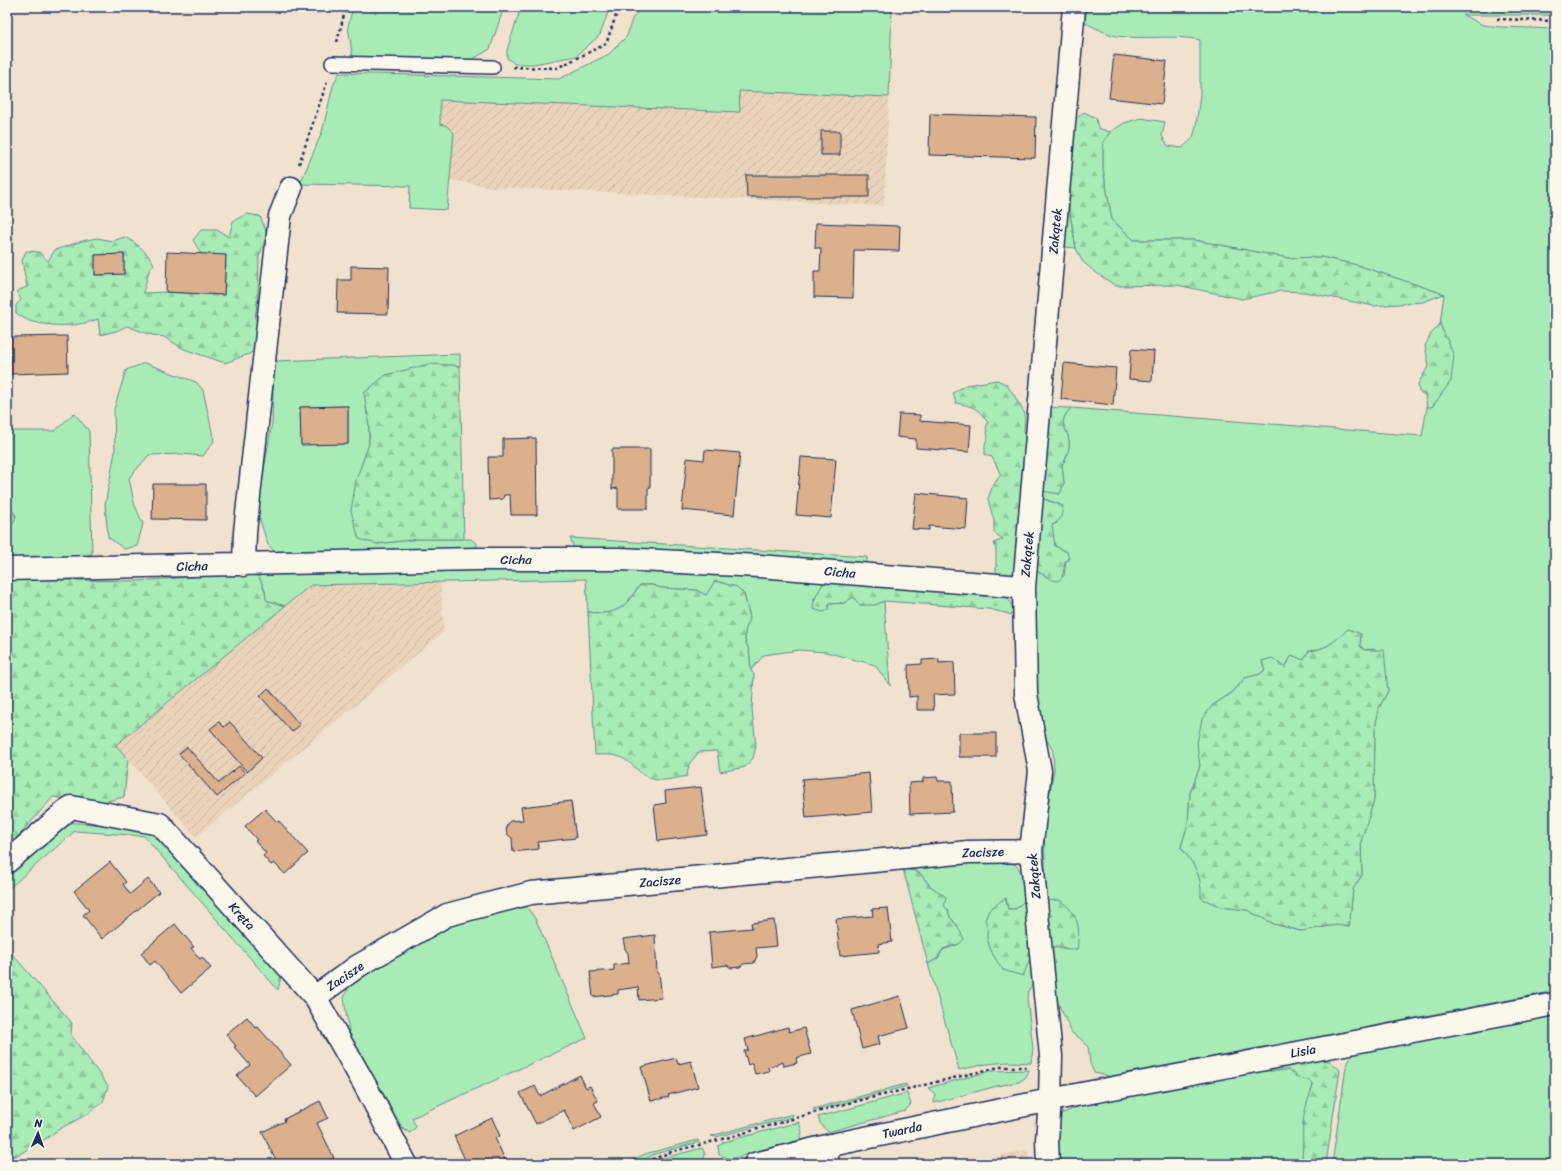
<svg xmlns="http://www.w3.org/2000/svg" width="1562" height="1171" viewBox="0 0 1562 1171" font-family="Sriracha,sans-serif">
	<style>
		.industrial { fill: url(#industrial-furrows) }
		.green { fill: #a8ebb6; stroke: #628d8a; fill-rule: evenodd }
		.forest { fill: url(#forest-firs); stroke: #628d8a; fill-rule: evenodd }
		.building { fill: #dbb08c; stroke: #1b2f5e }
		.lines { fill: none; stroke-linecap: round; stroke-linejoin: round }
		.lane-casing { stroke: #1b2f5e; stroke-width: 16 }
		.street-casing { stroke: #1b2f5e; stroke-width: 25 }
		.path { stroke: #1b2f5e; stroke-width: 2.5; stroke-dasharray: 3 3; stroke-linecap: butt }
		.lane { stroke: #fbf7ec; stroke-width: 13 }
		.street { stroke: #fbf7ec; stroke-width: 22 }
		.labels { text-anchor: middle; dominant-baseline: central; stroke-width: 3; stroke-linejoin: round; paint-order: stroke }
		.street-label { font-size: 13px; fill: #1b2f5e; stroke: #fbf7ec }
	</style>
	<defs>
		<pattern id="industrial-furrows" width="10" height="10" patternUnits="userSpaceOnUse"><rect width="10" height="10" fill="#ead3bb"/><path d="M-1 1l2-2M0 10L10 0M9 11l2-2" fill="none" stroke="#c8b5a3"/></pattern>
		<pattern id="forest-firs" width="22" height="20" patternUnits="userSpaceOnUse"><rect width="22" height="20" fill="#a8ebb6"/><path d="M5 1l3.5 6h-7zM16 11l3.5 6h-7z" fill="#90ca9f"/></pattern>
	</defs>
	<rect width="100%" height="100%" fill="#f1e2cf"/>
	<filter id="ink" filterUnits="userSpaceOnUse"><feTurbulence type="fractalNoise" baseFrequency=".025" numOctaves="2"/><feDisplacementMap in="SourceGraphic" scale="8" xChannelSelector="R" yChannelSelector="G"/><feConvolveMatrix kernelMatrix="1 2 1 2 8 2 1 2 1" color-interpolation-filters="sRGB"/></filter>
	<g filter="url(#ink)">
		<!-- industrial -->
		<path class="industrial" d="M739 91 889 97 884 206 491 187 450 180 454 133 440 124V100L739 112Z
			M441 583 444 632 196 837 116 745 311 585Z
			M1028 1149 1029 1164H964Z"/>
		<!-- green -->
		<path class="green" d="M353 7H504L490 49 470 61 353 60 348 26Z
			M521 7H610L600 35 576 56 534 64H515L507 58V50Z
			M641 7H892L889 97 739 91 740 112 440 100V124L447 126 454 133 447 210 409 208 410 186 300 184 322 132 333 86 339 73 559 79 609 54 627 36 632 19Z
			M1087 7H1555V15H1463L1483 25 1501 27 1555 29V991L1337 1033 1172 1067 1123 1079 1094 1073 1090 1063 1088 1047 1081 1039 1072 1033 1053 992 1046 947C1057 947 1066 950 1077 949L1046 900 1044 822 1054 770 1053 751 1044 735 1037 728 1033 569 1047 577 1064 576 1067 552 1055 546 1051 525 1057 523 1059 504 1041 498 1037 487 1059 494 1064 483 1062 465C1066 459 1070 449 1069 441 1067 425 1056 425 1071 408L1422 436 1427 407 1432 406 1447 342 1440 324 1444 294 1357 265 1321 257 1288 258 1194 240H1134L1112 220 1103 169V142L1110 132 1124 123 1141 118 1165 122 1162 136 1168 146 1182 148 1193 138 1196 126 1200 94V40C1173 34 1144 40 1117 36 1106 34 1095 27 1085 23ZM1348 629 1364 650 1374 649 1388 691 1379 708 1375 728 1374 800 1361 841 1362 875 1353 889 1349 927 1336 925 1301 931 1274 924 1247 910 1221 907 1202 898C1202 874 1194 865 1181 847L1188 824 1190 793 1200 766 1213 705 1233 692 1245 678 1260 674 1265 669 1262 662 1272 659 1285 668 1290 658 1303 660 1315 651 1325 647 1339 639Z
			M1069 165 1071 180 1069 208 1076 248 1066 247 1063 229Z
			M460 354V367C441 363 405 371 386 375L366 408 369 425V444L363 461 377 544 418 539H471L477 544V553H276L268 545 257 511 272 423 274 361ZM348 406V444H301L300 407Z
			M145 363 196 382 203 390 214 441 203 456 182 454 149 455 129 478 134 503 143 524 137 546 124 549 108 537 105 505 115 452 114 409 126 370Z
			M74 413 89 431 92 554 33 562H7V530L11 528 16 516 7 503V431H55Z
			M570 538 867 557V564L792 558 723 555 635 548 605 550H575Z
			M595 567 825 579 819 593 813 600 829 604 844 603 853 597 875 605 884 601 890 686 875 665 826 652 799 650 764 655 751 670 749 650 745 641V631L750 618 744 594 723 583 715 581 706 596 696 590 661 588 652 585H640C624 608 618 616 588 612L586 579 311 585 285 606 265 600V591L257 572Z
			M65 822 158 829 282 971 278 990 144 836 75 831 7 890V872Z
			M1000 858 1016 865 1026 879 1029 905 1016 909H1008L1006 898 989 927 987 939 1030 957 1033 951V985L1028 991 1027 998 1033 1048 1031 1063 1009 1062 987 1064 959 1070 928 964 938 958 943 950 959 944 958 927 950 917 948 910 944 906 935 890 929 885 921 874 915 871 903 869 940 861Z
			M525 905 535 918 587 1038 412 1118 416 1127 410 1133 403 1129 349 1032 344 998 352 977 406 946 466 918Z
			M1555 1013V1164H1332L1346 1067 1353 1051Z
			M1029 1070 1026 1077 1019 1082 997 1086 934 1103 935 1094 928 1088 990 1071Z
			M1261 1070 1274 1071 1288 1070 1298 1078 1308 1080 1313 1085 1303 1124 1304 1150 1301 1164H1059V1115L1079 1106 1244 1072Z
			M906 1084 907 1086 814 1111 813 1109Z
			M907 1093 911 1104 905 1111 828 1132 820 1123 818 1117Z
			M793 1114 792 1117 716 1137 711 1136Z
			M799 1122 802 1132 800 1140 731 1159 719 1155 718 1146 724 1142Z
			M698 1140 699 1142 655 1154 635 1164H625L645 1154Z
			M702 1148 705 1154 703 1164H650L660 1159Z"/>
		<!-- forest -->
		<path class="forest" d="M1084 112 1096 118 1098 128 1110 132 1103 142V169L1112 220 1134 240H1194L1288 258 1321 257 1357 265 1444 294 1423 302 1374 306 1304 292 1280 291 1242 299 1177 285 1116 286 1095 272 1082 261 1076 248 1069 208 1071 180 1069 165 1074 120Z
			M247 214 260 216 267 234 259 257 258 294 255 319 262 327 264 345 249 354 225 363 184 349 164 337 148 334 127 326 116 331 100 335 98 319C78 327 54 327 33 322 27 321 21 316 16 313V305L21 300 17 291 27 287 22 261 26 251 39 252 48 261 55 250 82 241 97 238 112 241 125 237C138 244 147 252 154 264L149 271 143 293 166 292 224 295 226 255 201 254 193 240 201 230H217L229 237 233 221ZM124 254V274L95 275V255Z
			M1440 324 1454 356 1451 381 1432 407H1427L1425 395 1419 392 1418 384 1429 365 1425 346 1431 334Z
			M429 364 452 365 460 367 464 539H418L377 544 359 539 351 511 356 480 369 444V425L364 393 386 375Z
			M997 380 1006 384 1014 395 1025 414 1024 431 1026 442 1043 407 1071 408C1056 425 1067 425 1069 441 1070 449 1066 459 1062 465L1064 483 1060 494 1042 491 1041 498 1063 506C1062 516 1061 521 1052 525L1055 546 1067 552 1069 560 1065 561C1062 594 1053 578 1034 570 1029 567 1023 567 1018 566L1011 583 996 574V550L994 543 1003 539 994 533V521L988 499 993 485 1001 475 992 457 985 455V444L988 437 986 428 988 423C979 408 972 406 956 403L953 393 966 385Z
			M7 503 16 516 11 528 7 530Z
			M257 572 265 591 266 600 285 606 116 745 128 759 124 797 99 803 53 797 7 849V579L138 581Z
			M825 579 1000 590 1009 600 1017 616 989 609 884 601 875 605H860L853 597 844 603 829 604 828 610 823 612 813 609C813 598 821 589 825 579Z
			M715 581 737 587 744 594 750 618 745 631V641L749 650 751 670 754 675 752 709 756 746 753 758 745 767 720 772 717 751 699 752 689 764 687 776C673 779 654 784 642 774 634 767 628 759 617 756 611 754 602 755 595 755L588 612C618 616 624 608 640 585H652L661 588 696 590 706 595Z
			M1348 629 1361 634 1360 646 1364 650H1384L1388 691 1379 708 1375 728 1374 800 1361 841 1362 875 1353 889 1349 927 1336 925 1301 931 1274 924 1247 910 1221 907 1201 898C1202 874 1194 865 1181 847L1188 824 1190 793 1200 766 1197 743 1202 719 1213 705 1233 692 1245 678 1260 674 1265 670 1262 661 1272 658 1285 668 1292 655 1303 660 1309 651C1325 650 1337 640 1348 629Z
			M903 869 915 871 921 874 929 885 946 897 944 906 948 910 950 917 958 927 964 939 959 944 943 949 938 958 928 964Z
			M1005 898 1008 909H1016L1023 902 1060 900C1078 915 1081 925 1077 949 1069 949 1068 949 1061 947 1051 945 1042 948 1033 951L1023 976 1003 970C997 961 990 952 988 941 985 932 990 930 985 920L989 910Z
			M7 948 72 1023 71 1035 108 1086 103 1102 88 1114 61 1128 44 1140 7 1161Z
			M1309 1059 1330 1061 1340 1070 1326 1164H1301C1304 1148 1302 1138 1303 1123 1304 1109 1309 1098 1313 1085L1309 1080 1298 1078 1288 1070 1274 1071 1261 1070Z"/>
		<!-- building -->
		<path class="building" d="M1114 55 1167 61 1162 104 1109 98Z
			M930 114 1036 117 1035 158 929 155Z
			M821 131H840V155H821Z
			M746 175H869V197H747Z
			M816 223 900 226 899 251 854 250 853 298 814 297V271H820L821 248H815Z
			M167 252 226 255 224 295 166 292Z
			M124 254V274L95 275V255Z
			M351 266 389 267 388 314 337 313 338 280H351Z
			M67 336 68 372 11 374V337Z
			M1131 349 1154 351 1152 381 1129 379Z
			M1064 363 1116 368 1113 405 1061 399Z
			M348 406V444L301 445 300 407Z
			M899 414 920 415V421L971 425 969 452 916 448V439L897 437Z
			M536 438 537 515H511L510 495H504L503 499 489 500 488 457H503V439Z
			M612 449H650V488H648V509H618V488L612 489Z
			M705 450 740 453 734 515 682 510 687 458 704 460Z
			M801 457 836 459 831 518 796 515Z
			M153 484H206V520L152 519Z
			M916 493 968 498 966 529 929 526V530L912 529Z
			M939 659V663L954 662 955 694 933 695 934 710H917V696L909 697 908 665 922 664V660Z
			M268 688 300 725 292 732 260 696Z
			M219 722 224 727 230 722 262 758 247 772 210 729Z
			M959 733H996V757H959Z
			M187 747 219 783 239 766 245 773 217 797 179 754Z
			M869 773 872 812 806 818 802 779Z
			M937 777 938 781H952L953 812 910 814 909 783 923 782V778Z
			M701 787 707 835 658 841 654 805 666 803 665 791Z
			M571 801 576 838 538 842 539 849 513 852 512 838 507 834 506 827 510 821 523 820 521 807Z
			M265 809 277 822 279 821 308 853 285 874 274 863 271 865 263 856 266 853 255 841 257 840 245 826Z
			M110 862 126 882 123 884 130 894 148 879 159 892 102 939 83 915 89 910 74 891Z
			M888 908 892 942 878 944 879 952 840 956 836 919 873 916 872 909Z
			M774 920 777 946 756 948 757 956 754 963 743 964 740 967 731 968 727 965 712 967 709 932 752 928 751 923Z
			M175 924 194 947 191 948 200 959 202 957 211 968 181 993 155 961 150 965 141 953Z
			M655 935 657 973H659L662 998 639 1000 638 987 618 990V994L593 997 590 972 614 970V965L629 963 628 953 625 949 623 939Z
			M900 996 909 1028 878 1036 880 1044 862 1049 852 1010Z
			M247 1017 256 1028 258 1027 291 1065 255 1096 237 1076 250 1065 234 1047 236 1046 226 1034Z
			M788 1027 789 1032 804 1028 811 1054 796 1058 797 1063 784 1066 783 1062 768 1067 769 1071 755 1074 752 1063 748 1065 744 1051 748 1050 745 1039Z
			M676 1058 678 1064 691 1061 698 1087 668 1095 669 1097 651 1101 641 1067Z
			M580 1075 586 1088 590 1086 598 1101 594 1103 601 1117 574 1131 564 1110 536 1124 520 1093 535 1086 540 1096Z
			M320 1101 328 1118 317 1123 334 1158 323 1164H284L282 1160 277 1163 262 1132 285 1121 284 1119Z
			M492 1118 500 1136 495 1138 507 1164 512 1162 513 1164H467L454 1136Z"/>
		<g class="lines">
			<!-- lane casing -->
			<g class="lane-casing">
				<path id="lane" d="M332 63 493 67
					M831 1145 832 1164"/>
			</g>
			<!-- street casing -->
			<g class="street-casing">
				<path id="street" d="M244 565 245 532 280 216 291 188
					M7 569 477 559H620L759 566 1024 587
					M7 862 71 807 160 824 315 997 366 1087 406 1164
					M315 997 358 966 447 915 531 893 969 852 1031 851
					M755 1164 831 1145 1050 1100 1555 1004
					M1048 1164 1047 1140 1050 1100 1051 1056 1031 851 1040 771 1026 694 1024 587 1074 7"/>
			</g>
			<!-- path -->
			<path class="path" d="M1497 19 1555 21
				M337 42 346 7
				M513 67 557 68 606 44 619 7
				M299 164 327 82
				M641 1164 671 1152 730 1137 841 1105 999 1067H1026"/>
			<!-- lane -->
			<use href="#lane" class="lane"/>
			<!-- street -->
			<use href="#street" class="street"/>
		</g>
	</g>
	<g class="labels">
		<!-- street labels -->
		<g class="street-label">
			<text transform="translate(1055 231) rotate(-85)">Zakątek</text>
			<text transform="translate(1027 554) rotate(-85)">Zakątek</text>
			<text x="516" y="559">Cicha</text>
			<text transform="translate(192 566) rotate(-2)">Cicha</text>
			<text transform="translate(840 572) rotate(5)">Cicha</text>
			<text transform="translate(983 852) rotate(-2)">Zacisze</text>
			<text transform="translate(1034 876) rotate(-95)">Zakątek</text>
			<text transform="translate(660 881) rotate(-5)">Zacisze</text>
			<text transform="translate(242 916) rotate(48)">Kręta</text>
			<text transform="translate(345 976) rotate(-34)">Zacisze</text>
			<text transform="translate(1303 1051) rotate(-11)">Lisia</text>
			<text transform="translate(902 1130) rotate(-12)">Twarda</text>
		</g>
	</g>
	<!-- margin -->
	<rect width="1562" height="1171" fill="none" stroke="#fbf7ec" stroke-width="24"/>
	<rect x="12" y="12" width="1538" height="1147" fill="none" stroke="#1b2f5e" stroke-width="1.5" filter="url(#ink)"/>
	<!-- north arrow -->
	<g transform="translate(38 1133) rotate(2)" stroke="#fbf7ec" stroke-width="3" paint-order="stroke">
	<path d="M0-3L7 15L0 10L-7 15Z" fill="#1b2f5e"/>
	<text y="-6" font-size="11" font-weight="bold" text-anchor="middle" fill="#1b2f5e">N</text>
	</g>
</svg>
